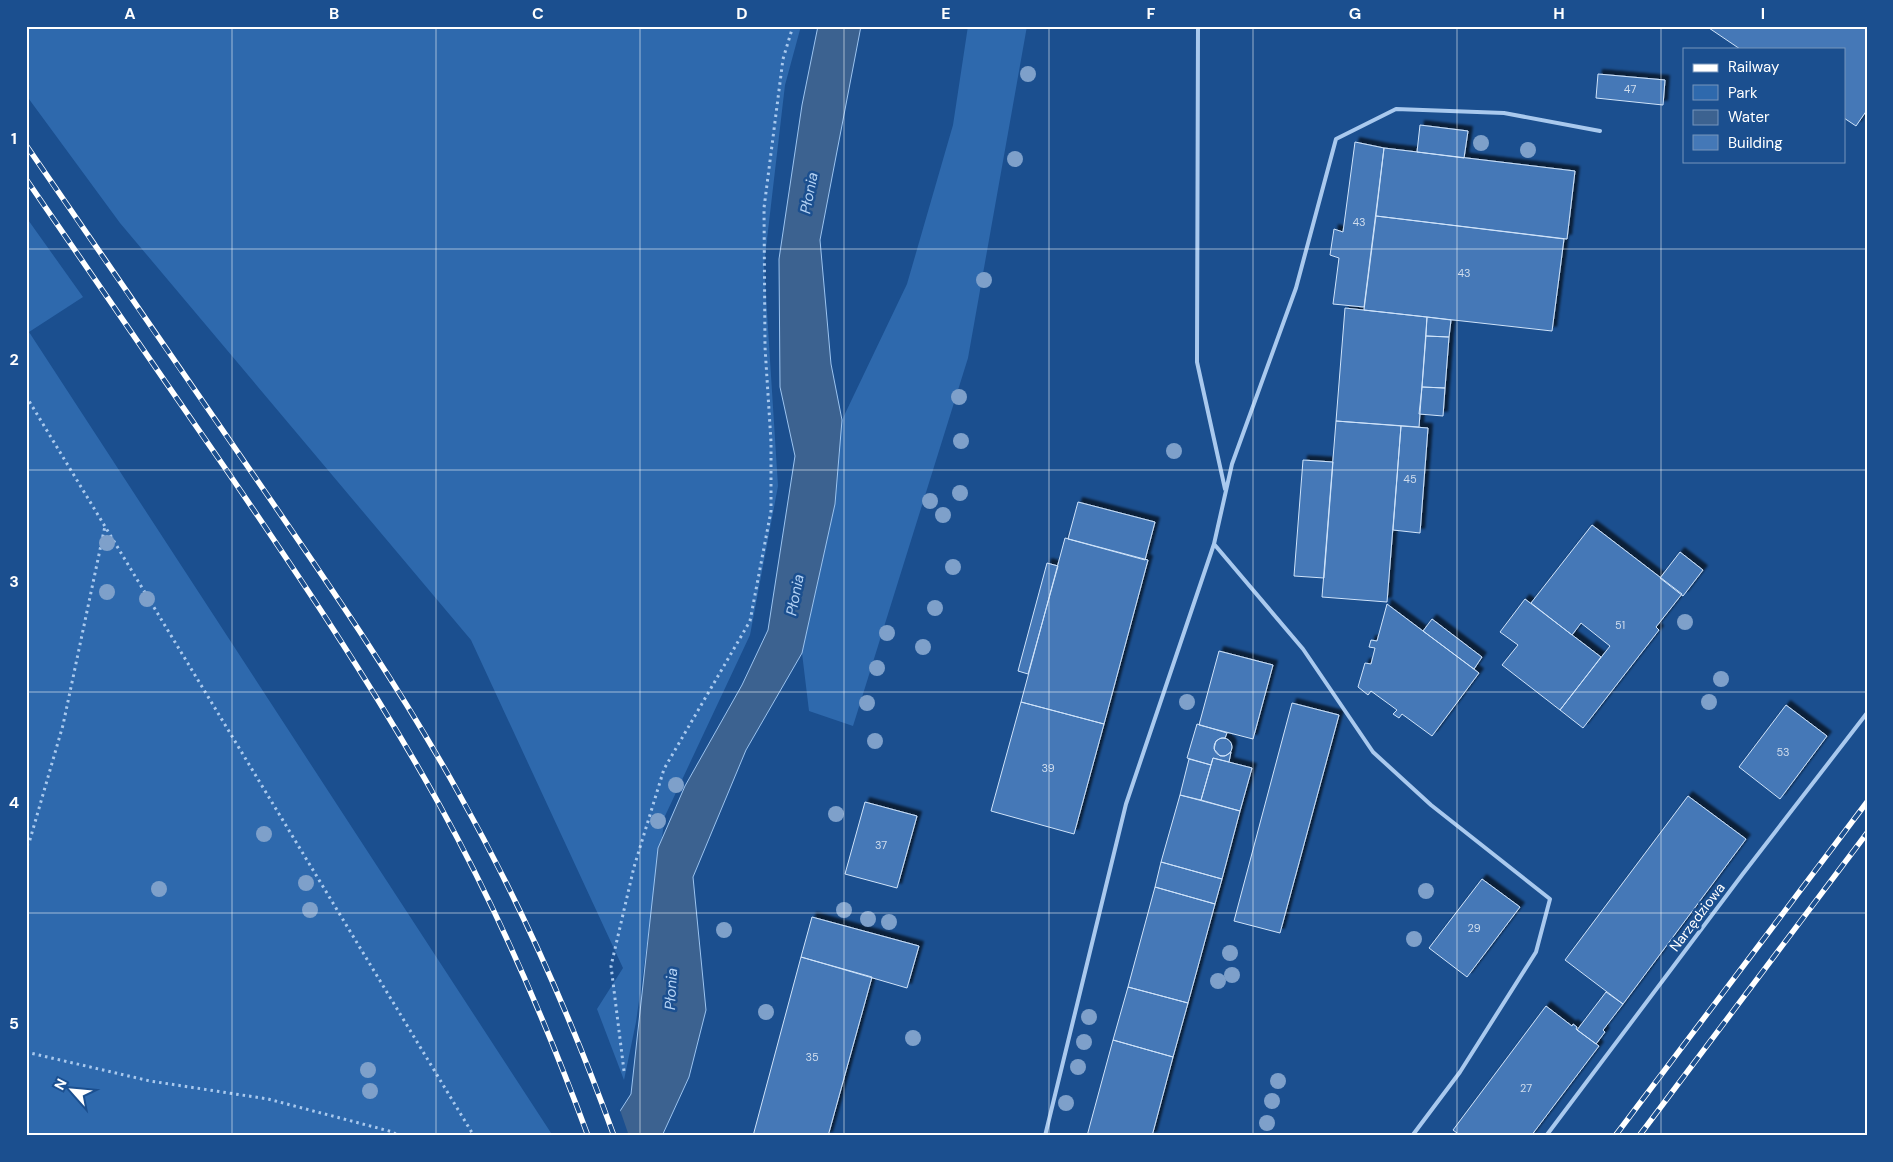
<svg xmlns="http://www.w3.org/2000/svg" width="1893" height="1162" viewBox="0 0 1893 1162" font-family="'DM Sans',sans-serif">
	<style>
		.green { fill: #2e69ad }
		.water { fill: #3c6290; stroke: #9cc4f0 }
		.pier { fill: #1b4f8f }
		.building { fill: #4478b7; stroke: #cfe3fa; filter: url(#shadow) }
		.lines { fill: none; stroke-linecap: round; stroke-linejoin: round }
		.path { stroke: #a9c9ee; stroke-width: 3; stroke-dasharray: 2.5 4; stroke-linecap: butt }
		.lane { stroke: #a9c9ee; stroke-width: 4 }
		.rail-casing { stroke: #fff; stroke-width: 5.5 }
		.rail { stroke: #1b4f8f; stroke-width: 4; stroke-dasharray: 11; stroke-linecap: butt }
		.tree { fill: #7ea0ca }
		.grid { fill: none; stroke: #fff; stroke-width: 1; stroke-opacity: 0.55 }
		.labels { text-anchor: middle; dominant-baseline: central; stroke-width: 5; stroke-linejoin: round; paint-order: stroke }
		.number-label { font-size: 11px; fill: #d0dded }
		.street-label { font-size: 14px; fill: #fff; stroke: #1b4f8f }
		.water-label { font-size: 15px; font-style: italic; fill: #b5d3f5; stroke: #1b4f8f }
		.neatline { fill: none; stroke: #fff; stroke-width: 2 }
		.grid-label { font-size: 16px; text-anchor: middle; font-weight: bold; fill: #fff }
	</style>
	<defs>
		<filter id="shadow"><feDropShadow dx="4.5" dy="-4.5" stdDeviation="1" flood-color="#0009"/></filter>
	</defs>
	<rect width="100%" height="100%" fill="#1b4f8f"/>
	<!-- green -->
	<path class="green" d="M26 26H801L785 85 764 265 778 486 750 635 665 816 636 1022 624 1080 597 1009 623 968 471 640 120 223 37 110 26 95Z
		M968 26H1027L968 358 853 726 809 711 802 653 835 504 842 420 907 284 953 125Z
		M26 217 83 297 29 332 553 1136H26Z"/>
	<!-- water -->
	<path class="water" d="M818 26H861L820 240 831 364 842 420 835 504 802 653 746 750 693 877 706 1010 689 1077 662 1136H604L631 1094 658 848 685 786 742 685 768 630 795 456 780 387 779 259 802 105Z"/>
	<!-- pier -->
	<path class="pier" d="M619 1107 629 1136H603L602 1134Z"/>
	<!-- building -->
	<path class="building" d="M1706 26H1867V110L1856 126 1844 118V49H1740Z
		M1598 74 1665 80 1663 105 1596 98Z
		M1420 125 1468 131 1464 158 1417 152Z
		M1355 142 1384 148 1364 307 1333 304 1339 258 1330 255 1334 229 1343 232Z
		M1384 148 1575 171 1567 239 1376 216Z
		M1376 216 1564 239 1552 331 1364 310Z
		M1345 308 1427 317 1419 427 1336 421Z
		M1427 317 1451 320 1449 337 1426 336Z
		M1426 336 1449 337 1445 388 1422 387Z
		M1422 387 1445 388 1443 416 1419 414Z
		M1336 421 1401 426 1387 602 1322 597Z
		M1401 426 1428 428 1420 533 1393 530Z
		M1303 460 1333 462 1324 578 1294 576Z
		M1078 502 1155 522 1145 560 1068 539Z
		M1592 525 1682 594 1656 627 1659 630 1583 728 1560 710 1610 646 1581 623 1572 635 1531 603Z
		M1065 538 1148 560 1104 724 1021 702Z
		M1680 552 1703 570 1683 596 1660 578Z
		M1047 563 1058 566 1028 674 1018 671Z
		M1525 599 1601 657 1560 710 1502 665 1518 645 1500 632Z
		M1387 604 1479 673 1432 736 1402 714 1399 718 1393 714 1397 710 1371 691 1368 695 1358 687 1365 663 1371 664 1375 648 1369 647 1371 640 1377 641Z
		M1432 619 1482 657 1474 669 1423 631Z
		M1219 651 1273 665 1253 739 1199 725Z
		M1021 702 1104 724 1074 834 991 811Z
		M1292 703 1339 715 1280 933 1234 921Z
		M1786 705 1827 736 1780 799 1739 767Z
		M1197 724 1227 733 1225 738H1221L1216 741 1214 749 1220 756H1225L1231 752 1229 762 1213 758 1211 765 1187 758Z
		M1214 747a9 9 0 1 1 18 0a9 9 0 1 1-18 0Z
		M1213 758 1252 768 1240 811 1201 800Z
		M1189 759 1211 765 1201 800 1180 795Z
		M1180 795 1240 811 1222 879 1161 862Z
		M1688 796 1746 839 1623 1004 1565 960Z
		M865 802 917 816 897 888 845 874Z
		M1161 862 1222 879 1215 904 1155 887Z
		M1482 879 1520 907 1467 977 1429 948Z
		M1155 887 1215 904 1188 1003 1128 987Z
		M812 917 919 946 907 988 801 957Z
		M801 957 872 977 828 1136H753Z
		M1128 987 1188 1003 1173 1057 1113 1040Z
		M1606 992 1623 1004 1603 1030 1605 1032 1596 1044 1577 1030Z
		M1546 1006 1572 1026 1573 1024 1577 1027 1576 1029 1599 1046 1531 1136H1461L1453 1130Z
		M1113 1040 1173 1057 1152 1136H1087Z"/>
	<g class="lines">
		<!-- path -->
		<path class="path" d="M26 396 474 1136
			M26 845 29 843 63 725 105 526
			M26 853 28 843
			M26 1052 150 1081 268 1099 393 1132 398 1136
			M624 1071 611 966 634 867 664 769 750 621 771 511V442L765 347 764 208 783 59 793 26"/>
		<!-- lane -->
		<path class="lane" d="M1198 26 1197 362 1225 489
			M1214 544 1303 649 1373 752 1431 805 1550 899 1536 952 1460 1072 1412 1136
			M1045 1136 1126 804 1214 544 1232 464 1296 288 1336 139 1396 109 1504 113 1600 131
			M1546 1136 1742 875 1867 713"/>
		<!-- rail casing -->
		<g class="rail-casing">
			<path id="rail" d="M26 145C103 257 180 369 257 480 327 582 398 684 458 792 520 902 571 1017 614 1136
				M26 179C92 275 157 370 223 465 299 576 374 687 439 804 498 911 546 1022 588 1136
				M1615 1136 1867 802
				M1639 1136 1867 833"/>
		</g>
		<!-- rail -->
		<use href="#rail" class="rail"/>
	</g>
	<!-- trees -->
	<g class="tree">
		<circle cx="1028" cy="74" r="8"/>
		<circle cx="1481" cy="143" r="8"/>
		<circle cx="1528" cy="150" r="8"/>
		<circle cx="1015" cy="159" r="8"/>
		<circle cx="984" cy="280" r="8"/>
		<circle cx="959" cy="397" r="8"/>
		<circle cx="961" cy="441" r="8"/>
		<circle cx="1174" cy="451" r="8"/>
		<circle cx="960" cy="493" r="8"/>
		<circle cx="930" cy="501" r="8"/>
		<circle cx="943" cy="515" r="8"/>
		<circle cx="107" cy="543" r="8"/>
		<circle cx="953" cy="567" r="8"/>
		<circle cx="107" cy="592" r="8"/>
		<circle cx="147" cy="599" r="8"/>
		<circle cx="935" cy="608" r="8"/>
		<circle cx="1685" cy="622" r="8"/>
		<circle cx="887" cy="633" r="8"/>
		<circle cx="923" cy="647" r="8"/>
		<circle cx="877" cy="668" r="8"/>
		<circle cx="1721" cy="679" r="8"/>
		<circle cx="1187" cy="702" r="8"/>
		<circle cx="1709" cy="702" r="8"/>
		<circle cx="867" cy="703" r="8"/>
		<circle cx="875" cy="741" r="8"/>
		<circle cx="676" cy="785" r="8"/>
		<circle cx="836" cy="814" r="8"/>
		<circle cx="658" cy="821" r="8"/>
		<circle cx="264" cy="834" r="8"/>
		<circle cx="306" cy="883" r="8"/>
		<circle cx="159" cy="889" r="8"/>
		<circle cx="1426" cy="891" r="8"/>
		<circle cx="310" cy="910" r="8"/>
		<circle cx="844" cy="910" r="8"/>
		<circle cx="868" cy="919" r="8"/>
		<circle cx="889" cy="922" r="8"/>
		<circle cx="724" cy="930" r="8"/>
		<circle cx="1414" cy="939" r="8"/>
		<circle cx="1230" cy="953" r="8"/>
		<circle cx="1232" cy="975" r="8"/>
		<circle cx="1218" cy="981" r="8"/>
		<circle cx="766" cy="1012" r="8"/>
		<circle cx="1089" cy="1017" r="8"/>
		<circle cx="913" cy="1038" r="8"/>
		<circle cx="1084" cy="1042" r="8"/>
		<circle cx="1078" cy="1067" r="8"/>
		<circle cx="368" cy="1070" r="8"/>
		<circle cx="1278" cy="1081" r="8"/>
		<circle cx="370" cy="1091" r="8"/>
		<circle cx="1272" cy="1101" r="8"/>
		<circle cx="1066" cy="1103" r="8"/>
		<circle cx="1267" cy="1123" r="8"/>
	</g>
	<!-- grid -->
	<path class="grid" d="M232 26V1136M436 26V1136M640 26V1136M844 26V1136M1049 26V1136M1253 26V1136M1457 26V1136M1661 26V1136M26 249H1867M26 470H1867M26 692H1867M26 913H1867"/>
	<g class="labels">
		<!-- number labels -->
		<g class="number-label">
			<text x="1630" y="89">47</text>
			<text x="1359" y="222">43</text>
			<text x="1464" y="273">43</text>
			<text x="1410" y="479">45</text>
			<text x="1620" y="625">51</text>
			<text x="1783" y="752">53</text>
			<text x="1048" y="768">39</text>
			<text x="881" y="845">37</text>
			<text x="1474" y="928">29</text>
			<text x="812" y="1057">35</text>
			<text x="1526" y="1088">27</text>
		</g>
		<!-- street labels -->
		<g class="street-label">
			<text transform="translate(1697 917) rotate(-53)">Narzędziowa</text>
		</g>
		<!-- water labels -->
		<g class="water-label">
			<text transform="translate(809 193) rotate(-79)">Płonia</text>
			<text transform="translate(795 595) rotate(-79)">Płonia</text>
			<text transform="translate(671 989) rotate(-87)">Płonia</text>
		</g>
	</g>
	<!-- border -->
	<rect width="1893" height="1162" fill="none" stroke="#1b4f8f" stroke-width="55"/>
	<!-- legend -->
	<rect x="1683" y="48" width="162" height="115" fill="#1b4f8f" stroke="#7695bc"/>
	<rect x="1693" y="64" width="25" height="8" fill="#ffffff" stroke="#7695bc"/>
	<text x="1728" y="72" font-size="15" fill="#ffffff">Railway</text>
	<rect x="1693" y="85" width="25" height="15" fill="#2e69ad" stroke="#7695bc"/>
	<text x="1728" y="98" font-size="15" fill="#ffffff">Park</text>
	<rect x="1693" y="110" width="25" height="15" fill="#3c6290" stroke="#7695bc"/>
	<text x="1728" y="122" font-size="15" fill="#ffffff">Water</text>
	<rect x="1693" y="135" width="25" height="15" fill="#4478b7" stroke="#7695bc"/>
	<text x="1728" y="148" font-size="15" fill="#ffffff">Building</text>
	<!-- north arrow -->
	<g transform="translate(72 1090) rotate(297)" stroke="#1b4f8f" stroke-width="4" paint-order="stroke">
	<path d="M0-4L9 19L0 12L-9 19Z" fill="#ffffff"/>
	<text y="-8" font-size="14" font-weight="bold" text-anchor="middle" fill="#ffffff">N</text>
	</g>
	<rect x="28" y="28" width="1838" height="1106" class="neatline"/>
	<g class="grid-label">
		<text x="130" y="19">A</text>
		<text x="334" y="19">B</text>
		<text x="538" y="19">C</text>
		<text x="742" y="19">D</text>
		<text x="946" y="19">E</text>
		<text x="1151" y="19">F</text>
		<text x="1355" y="19">G</text>
		<text x="1559" y="19">H</text>
		<text x="1763" y="19">I</text>
		<text x="14" y="144">1</text>
		<text x="14" y="365">2</text>
		<text x="14" y="587">3</text>
		<text x="14" y="808">4</text>
		<text x="14" y="1029">5</text>
	</g>
</svg>
